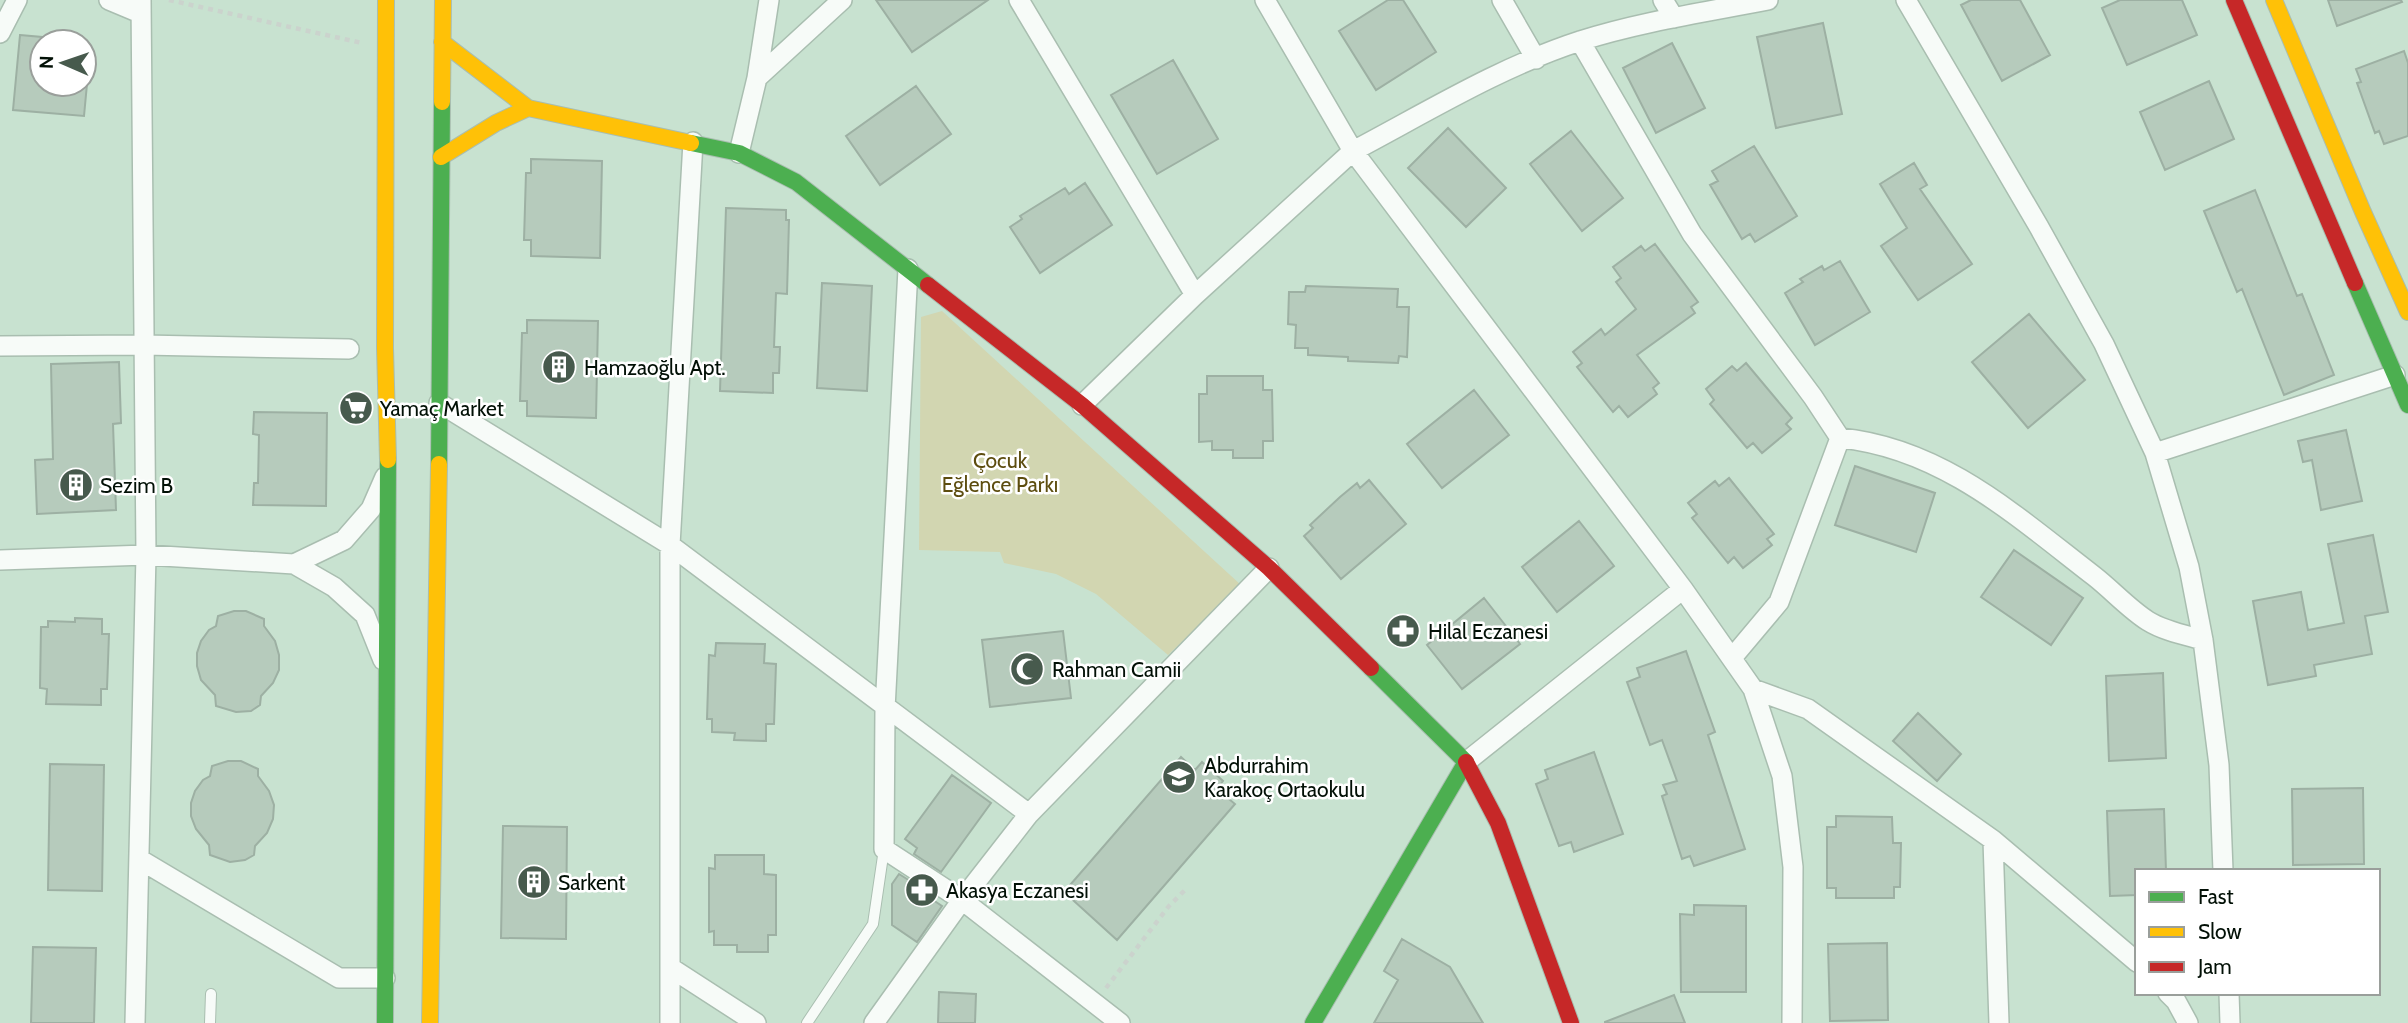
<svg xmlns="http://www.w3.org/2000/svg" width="2408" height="1023" viewBox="0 0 2408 1023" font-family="Cabin,sans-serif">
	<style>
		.green { fill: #d2d6b1 }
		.building { fill: #b6cbbc; stroke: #9db0a3; stroke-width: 2 }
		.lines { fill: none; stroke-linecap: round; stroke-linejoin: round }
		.lane-casing { stroke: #a9beb0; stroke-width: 12 }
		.street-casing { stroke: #a9beb0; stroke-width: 22 }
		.fast-casing { stroke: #a9beb0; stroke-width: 18 }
		.slow-casing { stroke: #a9beb0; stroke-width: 18 }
		.jam-casing { stroke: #a9beb0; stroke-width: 18 }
		.path { stroke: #cbd3cd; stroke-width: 4.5; stroke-dasharray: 5 5; stroke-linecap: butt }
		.lane { stroke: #f7fbf8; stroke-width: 10 }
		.street { stroke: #f7fbf8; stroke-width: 19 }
		.fast { stroke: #4caf50; stroke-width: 16 }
		.slow { stroke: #ffc107; stroke-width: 16 }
		.jam { stroke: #c62828; stroke-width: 16 }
		.labels { text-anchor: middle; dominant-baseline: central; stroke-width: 5; stroke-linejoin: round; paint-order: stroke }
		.poi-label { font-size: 21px; fill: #021006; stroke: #fff; text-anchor: start }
		.park-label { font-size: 21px; fill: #5d4d0f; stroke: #fff }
	</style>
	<rect width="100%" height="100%" fill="#c8e2d0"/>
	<!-- green -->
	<path class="green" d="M942 311 1241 585 1168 655 1096 594 1056 574 1004 563 1000 552 919 550 921 317Z"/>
	<!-- building -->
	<path class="building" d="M876 0H988L912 52Z
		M1388 0H1403L1436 52 1376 90 1339 31Z
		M1971 0H2020L2050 55 2002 81 1961 5Z
		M2120 0H2182L2197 35 2127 65 2102 8Z
		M2328 0H2401L2402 2 2337 26Z
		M1823 23 1842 114 1776 128 1757 37Z
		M20 35 42 37V84H87L84 116 13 110Z
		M1672 43 1705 108 1656 133 1623 68Z
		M2404 51 2408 63V136L2384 144 2379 131 2375 133 2357 83 2361 82 2356 69Z
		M1173 60 1218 139 1157 174 1111 95Z
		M2209 81 2234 139 2165 170 2140 112Z
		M916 86 951 134 880 185 846 136Z
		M1448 128 1506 188 1466 227 1408 168Z
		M1571 131 1623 198 1582 231 1530 164Z
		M1754 146 1797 216 1755 242 1750 234 1742 239 1710 185 1718 181 1712 171Z
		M531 159 602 161 600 258 531 256V240H524L526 173H531Z
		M1914 163 1927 185 1920 189 1972 264 1918 300 1881 246 1907 228 1880 184Z
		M1085 183 1112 225 1040 273 1010 227 1022 219 1020 216 1065 188 1069 194Z
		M2255 190 2297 296 2302 294 2334 375 2284 395 2242 289 2237 292 2204 211Z
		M726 208 786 210V220H789L787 294 776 293 774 347H780L779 373H773V393L720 391Z
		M1655 244 1698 302 1691 307 1695 313 1637 355 1659 383 1653 388 1657 394 1628 417 1619 406 1613 412 1577 367 1582 363 1573 352 1601 329 1605 335 1636 309 1616 282 1621 278 1613 267 1641 246 1645 251Z
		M1840 261 1870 312 1815 345 1785 293 1803 282 1800 279 1822 266 1824 270Z
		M822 283 872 286 867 391 817 388Z
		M1306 286 1398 289 1397 307H1409L1407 357 1399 356 1398 363 1348 361V357L1308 355V348H1295L1296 325 1288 324 1289 292H1305Z
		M2029 314 2085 380 2028 428 1972 362Z
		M527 320 598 321 596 418 527 416V401H520L522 333H527Z
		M119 362 121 423 113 424 116 510 37 514 35 460 53 459 51 364Z
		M1746 363 1792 418 1786 424 1791 429 1762 453 1753 443 1747 448 1710 404 1714 400 1706 389 1732 366 1737 371Z
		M1207 376H1263V390H1272L1273 441H1263V458H1233V450H1212V441L1199 442V394H1207Z
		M1474 390 1509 435 1442 488 1407 444Z
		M254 412 327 413 326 506 253 505 254 483H258L259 435 253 434Z
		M2346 430 2362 501 2321 510 2312 460 2303 462 2298 441Z
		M1855 466 1935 493 1916 552 1835 525Z
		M1729 478 1774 534 1767 539 1772 545 1743 568 1734 557 1728 563 1692 518 1697 514 1688 503 1715 481 1719 486Z
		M1369 480 1406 524 1341 579 1304 536 1313 528 1310 525 1340 497 1357 483 1360 488Z
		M1579 521 1614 566 1557 612 1522 567Z
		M2373 535 2388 612 2365 616 2372 654 2314 665 2316 676 2268 685 2253 601 2301 592 2308 630 2344 623 2328 544Z
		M2014 550 2083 598 2051 645 1981 597Z
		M1484 598 1520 644 1462 689 1427 645Z
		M234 611H246L264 619V626L275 641 279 655V670L273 683 261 696 260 705 251 711 236 712 216 706 215 695 201 680 197 666V653L201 641 209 630 216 626 218 616Z
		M75 618 102 619V634H109L107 689H101V705L46 704 47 689 40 688 41 627H48V621L75 622Z
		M1063 631 1071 698 990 707 982 640Z
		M716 643 765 644 764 663 776 664 774 724H766V741L734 740 735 733 712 732V719H707L709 655 715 656Z
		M1686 651 1715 732 1708 735 1745 849 1694 866 1690 856 1682 859 1662 796 1667 794 1663 785 1677 781 1662 740 1650 745 1627 682 1640 677 1637 668Z
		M2163 673 2166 758 2109 761 2106 676Z
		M1918 713 1961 754 1937 781 1893 741Z
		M1594 752 1623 834 1574 852 1571 842 1559 846 1536 784 1548 779 1545 770Z
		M1181 757 1195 770 1202 762 1223 781 1217 789 1235 804 1117 940 1064 892Z
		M228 761H241L258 769V776L269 791 274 805 273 819 267 833 255 846 254 855 245 860 230 862 210 855 209 845 196 829 191 816V803L195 791 203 780 210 776 212 766Z
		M50 764 104 765 102 891 48 890Z
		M952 775 991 803 941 872 914 854 917 848 905 839Z
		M2363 788 2364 864 2293 865 2292 789Z
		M2164 809 2166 871H2137V895L2110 896 2107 811Z
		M1836 816 1892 817 1893 843H1901L1900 887H1894V898H1836V888H1827V827H1836Z
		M503 826 567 827 566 939 501 938Z
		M715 855H764V874L776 875V935H768V952H737V945H714V931L709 932V868L715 869Z
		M899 874 926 891 924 894 942 906 917 942 892 925V884Z
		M1694 905 1746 906V992H1681L1680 914 1694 915Z
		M1402 939 1450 967 1483 1023H1374L1398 980 1384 971Z
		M1887 943 1888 1020 1830 1021 1828 944Z
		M33 947 96 948 94 1023H31Z
		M939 992 976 994 975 1023H938Z
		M1674 995 1685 1023H1605V1022Z"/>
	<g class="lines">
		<!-- lane casing -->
		<g class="lane-casing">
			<path id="lane" d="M210 1023 211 994
				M807 1023 873 924 884 849"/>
		</g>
		<!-- street casing -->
		<g class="street-casing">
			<path id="street" d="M109 0 140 13
				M1019 0 1195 295
				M1502 0 1536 59
				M1663 0 1674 18
				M1768 0C1706 12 1639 22 1580 41 1500 67 1427 112 1353 151L1683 589 1753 689 1782 776 1793 867 1792 1023
				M1906 0 2039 227 2104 344 2155 453 2189 567 2203 640 2219 765 2223 871
				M0 33 17 0
				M1580 41 1692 234 1813 397 1840 438 1779 602 1732 658
				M757 78 769 0
				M739 153 757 78 842 0
				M908 269 885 709 884 849 962 900 1120 1023
				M0 346 143 345 349 349
				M439 403 670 545 1029 814
				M1082 405 1195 295 1353 151 1265 0
				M1840 438C1942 448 2016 516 2094 576 2112 590 2129 609 2148 621 2164 631 2185 635 2203 640
				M2155 453 2395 375
				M0 560 146 555 294 564
				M383 660 365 615 334 587 294 564 344 540 371 509 385 477
				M1753 689 1808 709 1993 840 2137 962
				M1466 762 1683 589
				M1993 840 1999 1023
				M139 859 339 978H385
				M671 968 756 1023
				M2168 993 2176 1001 2188 1023
				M2229 993 2230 1023
				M135 1023 146 555 141 0
				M670 1023V545L693 142
				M874 1023 962 900 1029 814 1269 568"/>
		</g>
		<!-- fast casing -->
		<g class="fast-casing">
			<path id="fast" d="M691 143 739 153 796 182 928 285
				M2355 283 2408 405
				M439 464 442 102
				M385 1023 388 460
				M1313 1023 1466 762 1371 668"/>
		</g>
		<!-- slow casing -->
		<g class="slow-casing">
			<path id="slow" d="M386 0 385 348 388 460
				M2274 0 2363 212 2408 312
				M442 42 528 108 691 143
				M442 102 443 0
				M441 157 496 123 528 108
				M430 1023 439 464"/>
		</g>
		<!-- jam casing -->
		<g class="jam-casing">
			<path id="jam" d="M2234 0 2355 283
				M928 285 1082 405 1269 568 1371 668
				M1466 762 1498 823 1571 1023"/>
		</g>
		<!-- path -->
		<path class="path" d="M169 0 362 43
			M1106 988 1169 906 1186 889"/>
		<!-- lane -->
		<use href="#lane" class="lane"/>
		<!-- street -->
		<use href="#street" class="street"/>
		<!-- fast -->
		<use href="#fast" class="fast"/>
		<!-- slow -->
		<use href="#slow" class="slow"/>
		<!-- jam -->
		<use href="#jam" class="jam"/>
	</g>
	<!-- icons -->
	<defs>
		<g id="building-disc" transform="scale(1.75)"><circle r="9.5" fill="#475a4d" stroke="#fff"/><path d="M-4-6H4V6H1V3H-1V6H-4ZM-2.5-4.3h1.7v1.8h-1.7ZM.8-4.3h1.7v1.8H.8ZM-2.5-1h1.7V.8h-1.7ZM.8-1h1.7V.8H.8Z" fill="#fff"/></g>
		<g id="supermarket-disc" transform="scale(1.75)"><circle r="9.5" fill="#475a4d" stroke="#fff"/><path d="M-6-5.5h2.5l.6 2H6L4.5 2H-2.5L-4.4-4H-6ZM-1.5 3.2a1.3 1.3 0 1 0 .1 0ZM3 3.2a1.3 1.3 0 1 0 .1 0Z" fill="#fff"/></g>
		<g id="pharmacy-disc" transform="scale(1.75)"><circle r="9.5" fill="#475a4d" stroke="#fff"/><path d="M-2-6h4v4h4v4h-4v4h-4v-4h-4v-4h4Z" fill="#fff"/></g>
		<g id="mosque-disc" transform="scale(1.75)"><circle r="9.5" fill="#475a4d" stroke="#fff"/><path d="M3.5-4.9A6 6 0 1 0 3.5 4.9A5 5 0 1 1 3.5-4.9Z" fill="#fff"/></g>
		<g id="school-disc" transform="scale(1.75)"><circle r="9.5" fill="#475a4d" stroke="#fff"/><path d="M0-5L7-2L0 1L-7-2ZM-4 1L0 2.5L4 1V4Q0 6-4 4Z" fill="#fff"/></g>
	</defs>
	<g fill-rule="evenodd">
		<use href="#building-disc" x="559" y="367"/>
		<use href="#supermarket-disc" x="356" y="408"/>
		<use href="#building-disc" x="76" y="485"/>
		<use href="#pharmacy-disc" x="1403" y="631"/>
		<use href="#mosque-disc" x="1027" y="669"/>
		<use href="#school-disc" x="1179" y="777"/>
		<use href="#building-disc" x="534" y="882"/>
		<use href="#pharmacy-disc" x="922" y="890"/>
	</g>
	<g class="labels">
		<!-- poi labels -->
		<g class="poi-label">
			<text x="584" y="367">Hamzaoğlu Apt.</text>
			<text x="380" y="408">Yamaç Market</text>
			<text x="100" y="485">Sezim B</text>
			<text x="1428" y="631">Hilal Eczanesi</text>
			<text x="1052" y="669">Rahman Camii</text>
			<text x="1204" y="765">Abdurrahim<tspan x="1204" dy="24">Karakoç Ortaokulu</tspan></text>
			<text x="558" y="882">Sarkent</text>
			<text x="946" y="890">Akasya Eczanesi</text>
		</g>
		<!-- park labels -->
		<g class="park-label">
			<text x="1000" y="460">Çocuk<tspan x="1000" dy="24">Eğlence Parkı</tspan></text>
		</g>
	</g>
	<!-- legend -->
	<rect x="2135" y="869" width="245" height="126" fill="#ffffff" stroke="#9a9f9b" stroke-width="2"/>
	<rect x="2149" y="892" width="35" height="10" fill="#4caf50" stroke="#9a9f9b" stroke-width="2"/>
	<text x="2198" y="904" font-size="21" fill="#021006">Fast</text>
	<rect x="2149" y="927" width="35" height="10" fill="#ffc107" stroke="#9a9f9b" stroke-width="2"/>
	<text x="2198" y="939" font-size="21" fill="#021006">Slow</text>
	<rect x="2149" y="962" width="35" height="10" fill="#c62828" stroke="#9a9f9b" stroke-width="2"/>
	<text x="2198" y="974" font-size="21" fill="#021006">Jam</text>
	<!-- north arrow -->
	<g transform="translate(63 63) rotate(272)"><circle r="33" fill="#ffffff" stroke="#9a9f9b" stroke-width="2"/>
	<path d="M0-5L12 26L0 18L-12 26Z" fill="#475a4d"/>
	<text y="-10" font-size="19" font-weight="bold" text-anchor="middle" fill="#021006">N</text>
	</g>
</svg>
